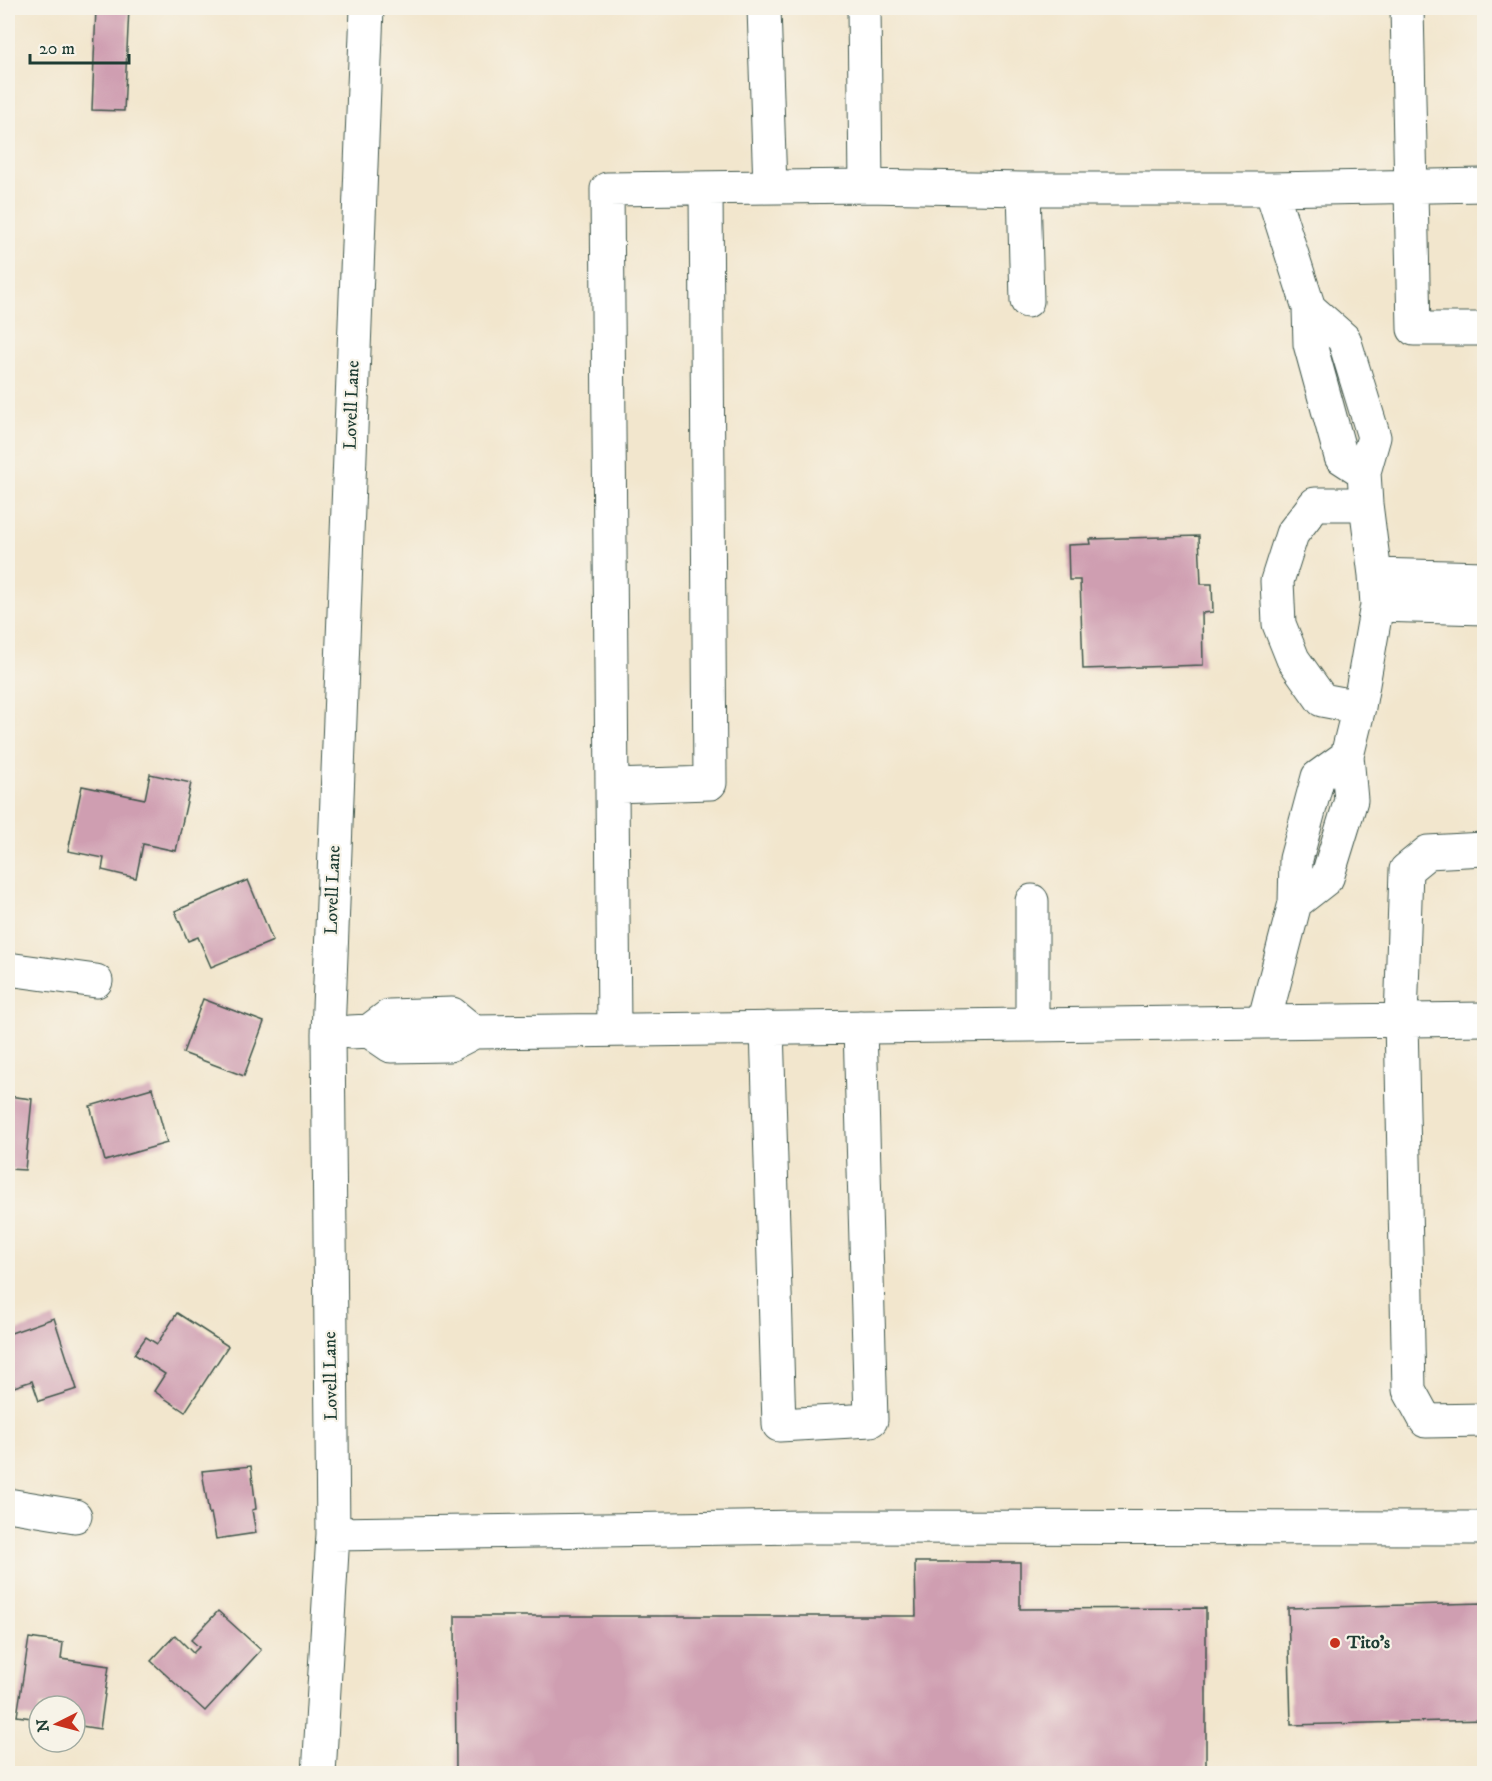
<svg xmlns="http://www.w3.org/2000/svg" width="1492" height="1781" viewBox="0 0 1492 1781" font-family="'IM FELL DW Pica',serif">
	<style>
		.building { fill: #cf9eb1 }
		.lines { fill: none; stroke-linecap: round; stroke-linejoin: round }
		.minor-casing { stroke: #3f564b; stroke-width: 35 }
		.minor { stroke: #fff; stroke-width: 33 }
		.poi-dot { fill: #c8321e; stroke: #f7f3e8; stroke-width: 2 }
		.labels { text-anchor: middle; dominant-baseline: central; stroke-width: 4.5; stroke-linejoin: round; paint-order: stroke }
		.street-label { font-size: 18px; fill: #1f3d34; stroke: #f7f3e8 }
		.poi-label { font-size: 18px; font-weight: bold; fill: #1f3d34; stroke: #f7f3e8; text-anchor: start }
	</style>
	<rect width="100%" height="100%" fill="#f7f3e8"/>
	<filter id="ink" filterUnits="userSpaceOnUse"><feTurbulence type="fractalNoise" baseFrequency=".0167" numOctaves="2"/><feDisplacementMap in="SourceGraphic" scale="12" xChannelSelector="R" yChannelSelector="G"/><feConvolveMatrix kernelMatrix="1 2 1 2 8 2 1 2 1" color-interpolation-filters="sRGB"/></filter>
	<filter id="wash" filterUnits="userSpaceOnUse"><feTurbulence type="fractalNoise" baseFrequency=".008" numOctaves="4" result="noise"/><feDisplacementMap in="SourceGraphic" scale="24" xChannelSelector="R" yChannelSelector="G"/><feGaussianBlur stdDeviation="1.35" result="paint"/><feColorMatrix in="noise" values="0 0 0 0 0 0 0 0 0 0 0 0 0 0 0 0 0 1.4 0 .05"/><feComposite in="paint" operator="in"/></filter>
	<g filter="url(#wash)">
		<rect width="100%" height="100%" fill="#f2e6cd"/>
		<g id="blocks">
			<!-- building -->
			<path class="building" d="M96 8H129L124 111 92 110Z
				M1199 536 1201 584H1212L1213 612 1202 613 1203 665 1083 669 1080 580H1069L1068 545 1091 544 1090 539Z
				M150 774 191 783 176 851 143 844 136 878 102 870 104 858 68 851 82 786 145 799Z
				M248 880 273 941 211 967 198 937 188 941 175 911Z
				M203 999 264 1022 244 1076 183 1053Z
				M152 1088 167 1143 105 1161 90 1106Z
				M8 1096 32 1099 25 1170 8 1169Z
				M177 1313 228 1346 185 1412 154 1391 165 1374 134 1354 146 1337 157 1344Z
				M54 1318 77 1389 39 1401 32 1381 8 1389V1334Z
				M251 1466 256 1509 252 1510 256 1533 216 1539 211 1513 209 1514 202 1471Z
				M915 1562H1020V1609L1206 1608V1774H456L455 1616H916Z
				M1484 1603V1720L1291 1725 1288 1608Z
				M218 1611 261 1650 205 1711 151 1661 175 1635 193 1653 199 1647 191 1640Z
				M29 1638 63 1643 61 1659 109 1666 100 1729 75 1725V1706H39V1719L17 1716Z"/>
		</g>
	</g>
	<g filter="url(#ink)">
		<use href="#blocks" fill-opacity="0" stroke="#3f564b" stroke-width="1.5"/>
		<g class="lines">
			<!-- minor casing -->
			<g class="minor-casing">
				<path id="minor" d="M764 8 770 187
					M864 8 866 186
					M1407 8 1414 329H1484
					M1024 189 1027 301
					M1271 189 1484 185
					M1375 575 1484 578
					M1377 605 1484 608
					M1359 707 1322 700 1293 659 1279 624 1277 581 1292 534 1315 504H1366
					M612 786 710 783 706 188
					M1484 849 1428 852 1406 870 1401 1020 1409 1390 1426 1421 1484 1420
					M1295 903 1327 878 1351 800 1347 756 1359 707 1377 605 1375 575 1366 504 1364 472 1374 437 1344 339 1309 308
					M8 969 96 981
					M1264 1022 1484 1019
					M1032 1025V901
					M767 1028 779 1425 871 1420 860 1027
					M614 1030 607 189 866 186 1024 189H1271L1309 308 1310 344 1341 457 1364 472
					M369 1031 391 1046 449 1045 474 1032 1264 1022 1295 903 1296 859 1318 777 1347 756
					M350 1032 369 1031 389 1016 452 1014 474 1032
					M8 1505 75 1516
					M333 1534 801 1527 1484 1528
					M319 1774 333 1534 328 1034 367 8"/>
			</g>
			<!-- minor -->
			<use href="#minor" class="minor"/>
		</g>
	</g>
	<!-- markers -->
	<circle class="poi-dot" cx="1335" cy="1643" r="6"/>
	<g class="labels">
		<!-- street labels -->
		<g class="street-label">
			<text transform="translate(352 405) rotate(-88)">Lovell Lane</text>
			<text transform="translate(333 890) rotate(-88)">Lovell Lane</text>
			<text transform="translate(331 1376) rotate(-91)">Lovell Lane</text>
		</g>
		<!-- poi labels -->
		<g class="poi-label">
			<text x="1347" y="1643">Tito's</text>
		</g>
	</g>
	<!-- margin -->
	<rect width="1492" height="1781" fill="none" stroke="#f7f3e8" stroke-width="30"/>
	<!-- north arrow -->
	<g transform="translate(57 1724) rotate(264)"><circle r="28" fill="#f7f3e8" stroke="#a1aaa0" stroke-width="1.5"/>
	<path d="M0-4.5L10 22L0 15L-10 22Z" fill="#c8321e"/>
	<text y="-9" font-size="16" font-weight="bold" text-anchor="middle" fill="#1f3d34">N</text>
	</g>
	<!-- scale -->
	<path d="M30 54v9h99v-9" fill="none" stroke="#1f3d34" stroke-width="3"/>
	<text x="39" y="54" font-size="18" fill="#1f3d34" stroke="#f7f3e8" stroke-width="4.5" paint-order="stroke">20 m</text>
</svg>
